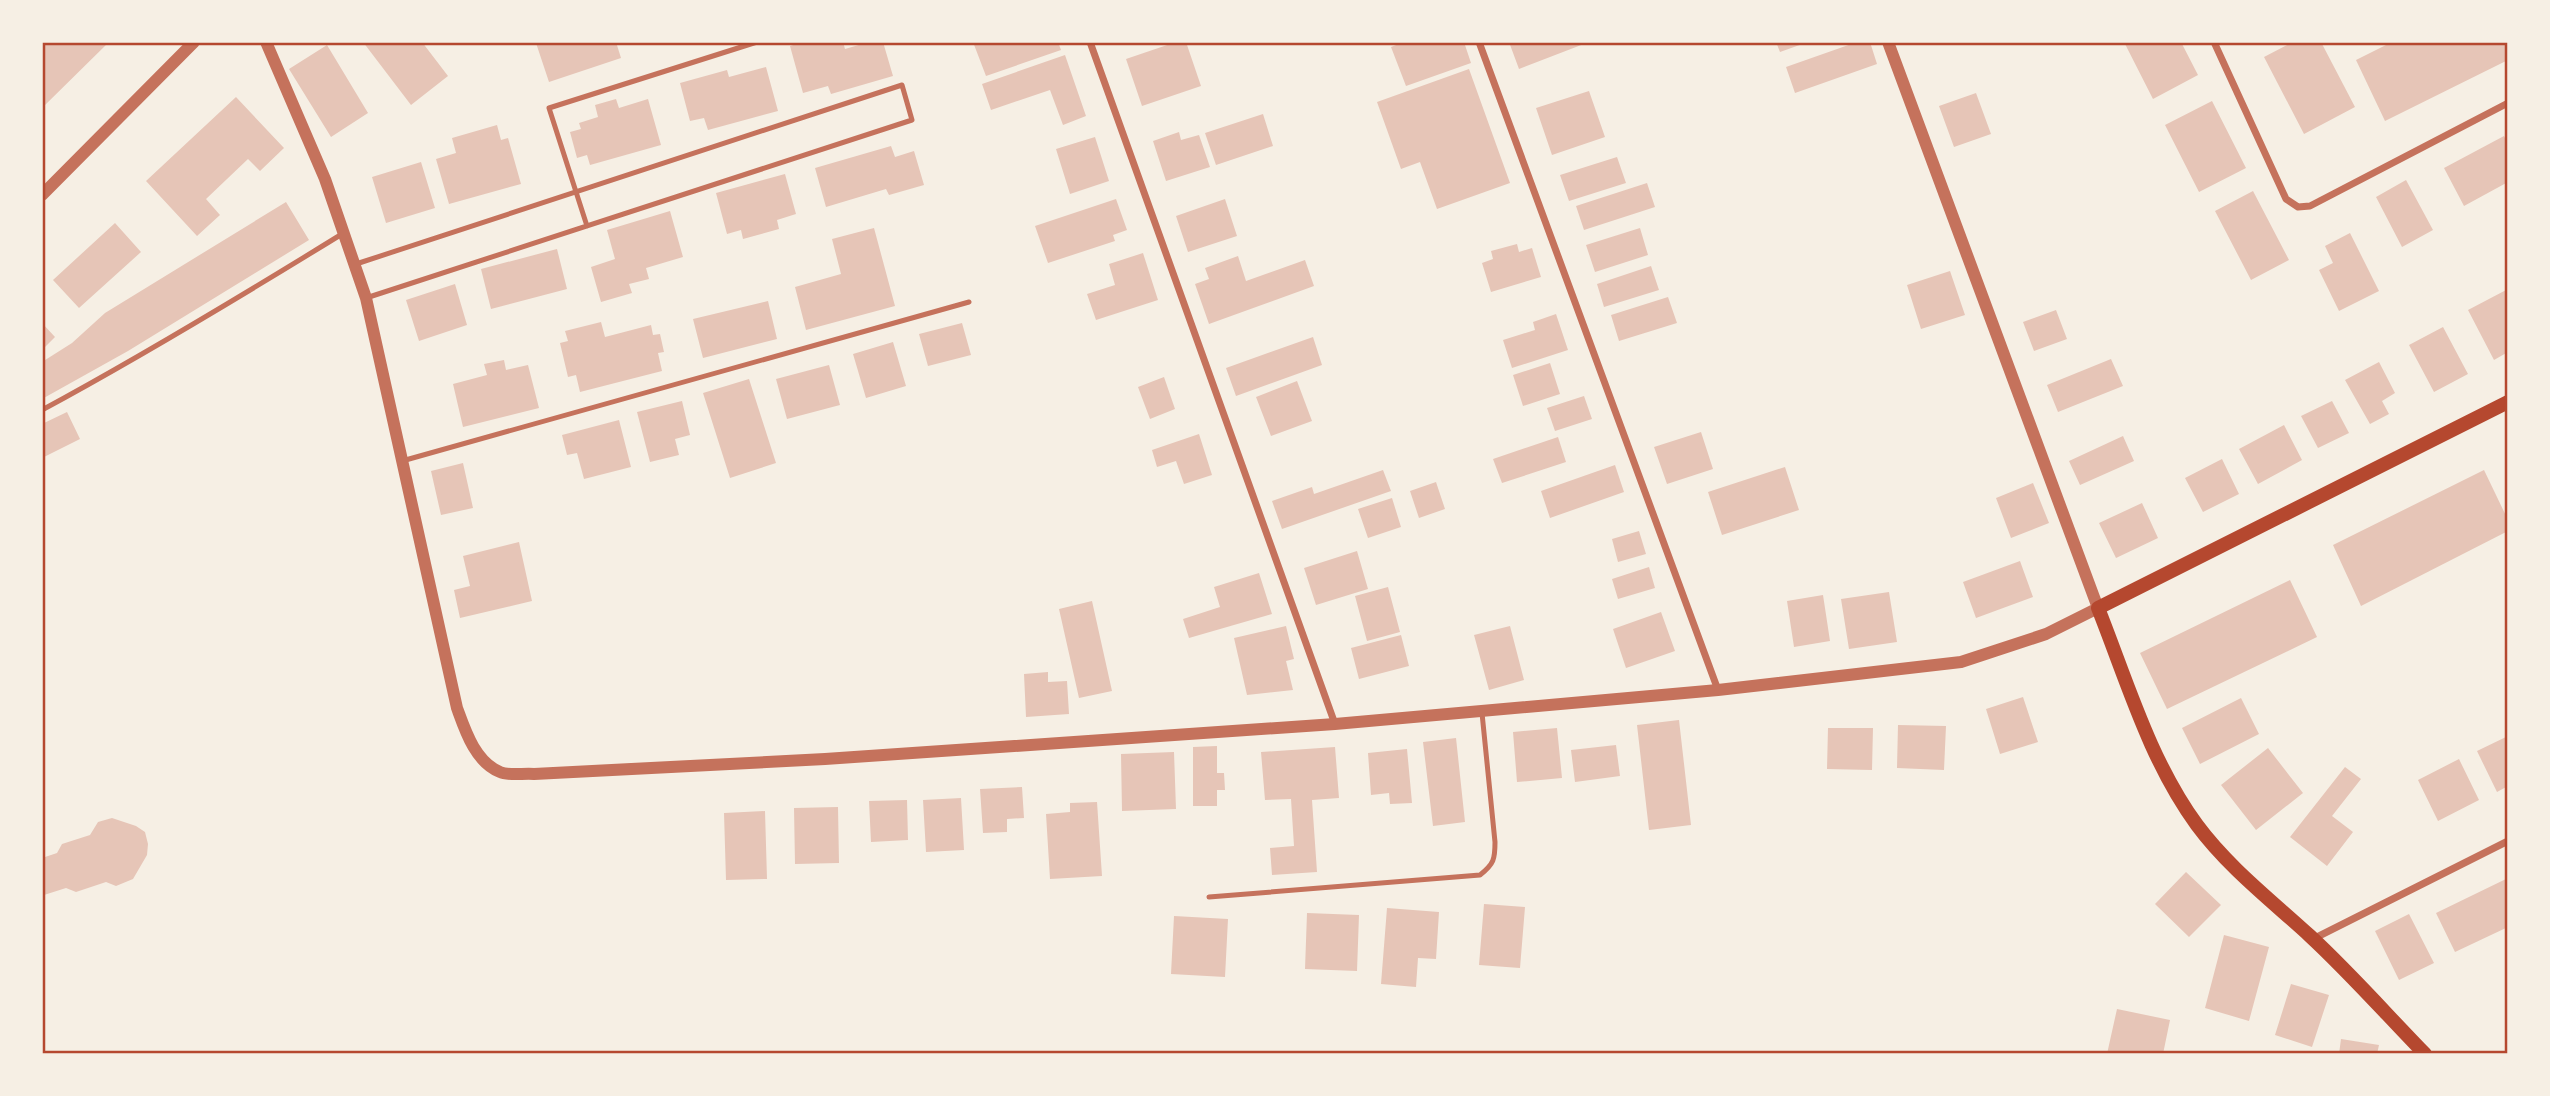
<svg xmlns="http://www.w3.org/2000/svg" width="2550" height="1096" viewBox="0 0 2550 1096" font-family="Signika,sans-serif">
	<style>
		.building { fill: #e6c5b7 }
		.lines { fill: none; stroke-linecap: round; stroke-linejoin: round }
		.service { stroke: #c5725c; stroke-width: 5 }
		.minor { stroke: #c5725c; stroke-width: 7 }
		.tertiary { stroke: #c5725c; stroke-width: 12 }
		.secondary { stroke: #b5482f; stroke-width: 14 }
		.neatline { fill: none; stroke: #b5482f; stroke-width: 2.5 }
	</style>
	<rect width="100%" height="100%" fill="#f6efe4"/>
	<!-- building -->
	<path class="building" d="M42 42H109L42 108Z
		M363 42H422L448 76 411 105Z
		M540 42H616L621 58 549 82 536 43Z
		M803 42H843L845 49 869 42H883L893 76 831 94 828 86 803 93 790 46Z
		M973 42H1058L1061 50 986 76Z
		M1176 42H1186L1201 86 1142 106 1126 59Z
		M1404 42H1464L1471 63 1406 86 1391 47Z
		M1509 42H1589L1519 69Z
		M1776 42H1808L1780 52Z
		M1857 42H1870L1877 64 1795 93 1786 67Z
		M2124 42H2181L2198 75 2153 99Z
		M2293 42H2321L2355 107 2304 134 2264 57Z
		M2392 42H2508V60L2385 121 2356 60Z
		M327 45 368 113 331 137 289 69Z
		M1065 55 1086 116 1063 125 1050 90 991 110 982 84Z
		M766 67 778 111 708 130 704 118 690 121 680 83 727 70 729 77Z
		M1469 69 1510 183 1437 209 1420 162 1401 169 1377 102Z
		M1589 91 1605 137 1552 155 1536 108Z
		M1976 93 1991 134 1954 147 1939 106Z
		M236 97 284 148 260 171 248 159 206 199 220 215 197 236 146 181Z
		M616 99 619 108 648 99 661 145 590 165 587 155 577 158 570 132 581 129 579 123 598 117 595 105Z
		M2212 101 2246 168 2199 192 2165 125Z
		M1263 114 1273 146 1216 165 1205 133Z
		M497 125 501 140 508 138 521 184 449 204 436 159 456 153 452 138Z
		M1179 132 1181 140 1199 135 1210 167 1166 181 1153 141Z
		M2504 136 2508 144V182L2464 206 2444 168Z
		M1095 137 1109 181 1070 194 1056 149Z
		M891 146 895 157 914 151 924 185 889 195 886 189 826 207 815 168Z
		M1617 157 1626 183 1569 201 1560 175Z
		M421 162 435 208 386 223 372 177Z
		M785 174 796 214 777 220 779 229 743 239 741 230 727 234 716 193Z
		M2406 180 2433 230 2402 247 2376 197Z
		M1647 183 1655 207 1584 230 1576 206Z
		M2253 191 2289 260 2251 280 2215 211Z
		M1116 199 1127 230 1113 235 1115 241 1048 263 1035 226Z
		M1225 199 1237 236 1188 252 1176 216Z
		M286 202 309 240 128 351 42 399V362L72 343 105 313Z
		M670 211 683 257 646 268 649 279 629 284 632 293 601 302 591 267 615 259 607 230Z
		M115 223 141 252 79 308 53 280Z
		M874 228 895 306 806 330 795 287 841 274 832 239Z
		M1640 228 1648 255 1595 272 1586 245Z
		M2350 233 2379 291 2339 311 2319 270 2333 263 2325 246Z
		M1517 244 1519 252 1532 248 1541 277 1491 292 1482 263 1493 259 1491 251Z
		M557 249 567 289 491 309 481 269Z
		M1143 253 1158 300 1096 320 1087 294 1115 285 1109 264Z
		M1238 256 1246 281 1305 260 1314 286 1209 324 1195 284 1209 279 1205 268Z
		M1651 266 1659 290 1604 307 1597 284Z
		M1950 271 1965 315 1921 329 1907 285Z
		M455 284 467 325 419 341 406 300Z
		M2508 289V352L2494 360 2468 310Z
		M1668 297 1677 323 1619 341 1611 315Z
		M768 301 777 339 703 358 693 319Z
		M2056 310 2067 339 2034 351 2023 322Z
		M1556 314 1568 350 1512 368 1503 340 1535 330 1533 322Z
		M601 322 605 337 651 325 653 335 660 334 664 352 658 353 662 371 580 392 576 375 568 377 560 343 568 341 565 331Z
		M42 323 55 337 42 350Z
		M962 323 971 355 928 366 919 334Z
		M2443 327 2468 374 2434 392 2409 345Z
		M1313 337 1322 365 1236 396 1226 368Z
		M893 342 906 386 866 398 853 354Z
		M2111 359 2123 386 2058 412 2047 385Z
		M504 360 506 370 528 365 539 408 463 427 453 384 487 375 484 364Z
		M2379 362 2395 393 2382 401 2389 414 2370 424 2345 380Z
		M1550 363 1560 394 1523 406 1513 375Z
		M829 365 840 405 787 419 776 379Z
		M1164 377 1175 409 1150 419 1138 387Z
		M749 379 776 463 730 478 703 393Z
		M1297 381 1312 421 1271 436 1256 397Z
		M1584 396 1592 419 1555 431 1547 408Z
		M682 401 690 435 675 439 679 455 650 462 637 412Z
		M2332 401 2349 433 2318 448 2301 416Z
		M67 412 80 439 42 458V424Z
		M619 420 631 467 584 479 577 453 567 455 562 435Z
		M2284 425 2302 460 2258 484 2239 449Z
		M1701 432 1713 469 1667 484 1654 447Z
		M1199 434 1212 475 1184 484 1176 461 1157 467 1152 450Z
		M2123 436 2134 461 2080 485 2069 461Z
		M1558 437 1566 462 1502 483 1493 459Z
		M2222 459 2239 494 2203 512 2185 478Z
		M463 463 473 508 441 515 431 471Z
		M1615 465 1624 492 1550 518 1541 491Z
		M1785 467 1799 510 1722 535 1708 492Z
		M1383 470 1391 491 1282 529 1272 501 1312 487 1314 494Z
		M2484 470 2508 520V531L2361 606 2333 545Z
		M1436 482 1445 509 1419 518 1410 491Z
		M2033 483 2049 523 2011 538 1996 498Z
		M1392 498 1401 527 1368 538 1358 509Z
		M2142 503 2158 538 2116 558 2099 523Z
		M1639 531 1646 554 1618 562 1612 539Z
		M519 542 532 601 460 618 454 590 470 586 463 556Z
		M1357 551 1368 589 1316 605 1304 568Z
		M2020 561 2033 597 1976 618 1963 582Z
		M1649 567 1655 588 1618 599 1612 579Z
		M1259 573 1272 614 1189 638 1183 619 1220 607 1214 587Z
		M2290 580 2317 637 2167 709 2140 653Z
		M1388 587 1400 632 1367 641 1355 596Z
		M1889 592 1897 642 1849 649 1841 599Z
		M1823 595 1830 641 1794 647 1787 601Z
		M1092 601 1112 691 1079 698 1059 609Z
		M1661 612 1675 651 1626 668 1613 629Z
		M1286 626 1294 659 1286 661 1293 690 1247 695 1234 638Z
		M1510 626 1524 680 1489 690 1474 635Z
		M1401 635 1409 666 1359 679 1351 648Z
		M1048 672V682L1067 681 1069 714 1026 717 1024 674Z
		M2023 697 2038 742 2000 754 1986 709Z
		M2241 698 2259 734 2200 764 2182 728Z
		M1679 720 1691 825 1649 830 1637 725Z
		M1898 725 1946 726 1944 770 1897 768Z
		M1557 728 1562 778 1517 782 1513 732Z
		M1828 728H1873L1872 770 1827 769Z
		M2508 736V786L2497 792 2477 751Z
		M1456 738 1465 822 1433 826 1423 742Z
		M1616 745 1620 776 1575 782 1571 750Z
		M1217 746V773H1224L1225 790H1217V806H1193V747Z
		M1335 747 1339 798 1312 800 1317 872 1272 875 1270 848 1294 846 1291 799 1265 800 1261 752Z
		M2268 748 2303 793 2256 830 2221 785Z
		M1407 749 1412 803 1390 804 1389 793 1371 795 1368 753Z
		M1174 752 1176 809 1122 811 1121 754Z
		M2459 759 2479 800 2438 821 2418 780Z
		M2345 767 2361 779 2332 816 2353 832 2327 866 2290 837Z
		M1022 787 1024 818 1007 819V832L983 833 980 789Z
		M961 798 964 850 926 852 923 800Z
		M907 800 908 840 871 842 869 801Z
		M1097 802 1102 876 1050 879 1046 814 1070 812V803Z
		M838 807 839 863 795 864 794 808Z
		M765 811 767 879 726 880 724 813Z
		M112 818 136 826 145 832 148 844 147 855 133 879 116 886 106 882 76 892 66 888 44 895 42 888V858L57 853 62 844 90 835 98 822Z
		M2186 872 2221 905 2189 937 2155 904Z
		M2508 878V927L2455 952 2436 913Z
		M1484 904 1525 907 1520 968 1479 965Z
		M1387 908 1439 912 1436 959 1418 958 1416 987 1381 984Z
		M1307 913 1359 915 1357 971 1305 969Z
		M2409 914 2434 963 2399 980 2375 931Z
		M1174 916 1228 919 1225 977 1171 974Z
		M2224 935 2269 947 2249 1021 2205 1008Z
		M2291 984 2329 995 2312 1047 2275 1035Z
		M2117 1009 2170 1020 2163 1054H2107Z
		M2341 1039 2379 1045 2377 1054H2339Z"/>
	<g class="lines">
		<!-- service -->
		<path class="service" d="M587 226 549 108 757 42
			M356 264 902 85 912 120 366 298
			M42 410C144 355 243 295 342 234
			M402 461 969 302
			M1209 897 1480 875C1494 864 1495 859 1495 842L1482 713"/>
		<!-- minor -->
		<path class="minor" d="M1090 42 1335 724
			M1479 42 1718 690
			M2214 42 2286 199 2298 207 2310 206 2508 103
			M2313 939 2508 841"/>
		<!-- tertiary -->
		<path class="tertiary" d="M266 42 325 179 366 298 457 708C465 730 475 762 500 772 508 776 524 773 534 774L825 759 1335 724 1718 690 1961 662 2046 634 2098 608 1888 42
			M42 195 194 42"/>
		<!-- secondary -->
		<path class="secondary" d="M2425 1054C2387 1015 2350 973 2310 936 2272 901 2228 867 2197 825 2150 761 2127 681 2098 608L2508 402"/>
	</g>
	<!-- border -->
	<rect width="2550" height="1096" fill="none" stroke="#f6efe4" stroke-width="88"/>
	<rect x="44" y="44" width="2462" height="1008" class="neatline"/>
</svg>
